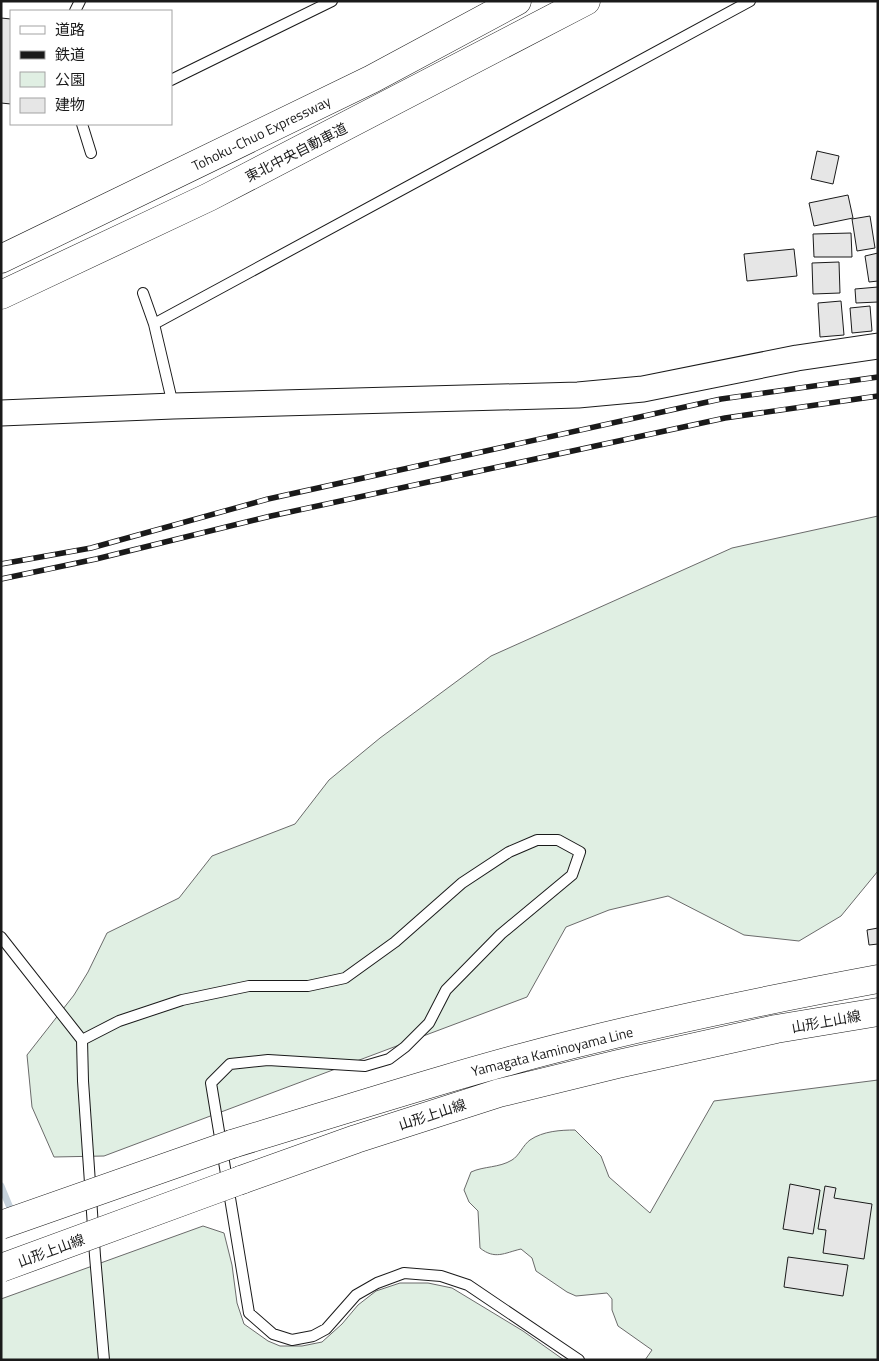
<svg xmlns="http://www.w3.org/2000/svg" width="879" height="1361" viewBox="0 0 879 1361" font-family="'Titillium Web','Noto Sans JP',sans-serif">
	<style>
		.green { fill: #e0efe3; stroke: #6a6a6a }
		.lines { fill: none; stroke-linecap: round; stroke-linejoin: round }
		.stream { stroke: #c6d2dc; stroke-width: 7 }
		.building { fill: #e6e6e6; stroke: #1a1a1a }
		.service-casing { stroke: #1a1a1a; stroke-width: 12 }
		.tertiary-casing { stroke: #1a1a1a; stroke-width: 27 }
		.primary-casing { stroke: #1a1a1a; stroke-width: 29 }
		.motorway-casing { stroke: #1a1a1a; stroke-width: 29 }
		.service { stroke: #fff; stroke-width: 10 }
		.tertiary { stroke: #fff; stroke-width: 25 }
		.primary { stroke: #fff; stroke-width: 28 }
		.motorway { stroke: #fff; stroke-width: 28 }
		.rail-casing { stroke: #1a1a1a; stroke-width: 5.5 }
		.rail { stroke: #fff; stroke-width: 4; stroke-dasharray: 11; stroke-linecap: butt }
		.primary-bridge-casing { stroke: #1a1a1a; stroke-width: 29; stroke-linecap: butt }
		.primary-bridge { stroke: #fff; stroke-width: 28 }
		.labels { text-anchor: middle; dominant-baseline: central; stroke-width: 4; stroke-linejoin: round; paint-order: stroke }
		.street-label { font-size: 14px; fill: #1a1a1a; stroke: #fff }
	</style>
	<rect width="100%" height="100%" fill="#fff"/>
	<!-- green -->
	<path class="green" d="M878 516V871L841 916 799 941 744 935 668 896 609 910 566 927 527 997 104 1156 54 1157 32 1107 27 1055 74 995 88 972 107 933 179 898 212 856 295 824 329 780 380 738 491 656 732 548Z
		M878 1080V1360H645L652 1350 618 1326 612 1310V1299L607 1293 576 1296 567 1292 536 1271 532 1258 521 1249C504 1253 495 1260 480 1248L478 1211 469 1202 464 1190 471 1172C484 1166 499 1168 512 1160 519 1156 523 1145 530 1140 543 1131 561 1130 575 1130L601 1156 609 1177 650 1213 714 1101Z
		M203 1226 224 1233 232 1265 237 1303 244 1324 268 1341 280 1346H302L322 1342 342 1324 358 1305 376 1291 400 1283H428L452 1288 523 1331 564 1360H1V1299Z"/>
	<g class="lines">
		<!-- stream -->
		<path class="stream" d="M1 1186 13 1215"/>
	</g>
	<!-- building -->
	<path class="building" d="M1 18 11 19V104L1 103Z
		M817 151 839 156 833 184 811 179Z
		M848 195 853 218 814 226 809 203Z
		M870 216 875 248 857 251 852 219Z
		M851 233 852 257H814L813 234Z
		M794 249 797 276 747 281 744 254Z
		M878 253V281L869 282 865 256Z
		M839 262 840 293 813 294 812 263Z
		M878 287V302L856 303 855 289Z
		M841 301 844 335 820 337 818 303Z
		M870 306 872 331 852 333 850 308Z
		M878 928V944L869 945 867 930Z
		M790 1184 820 1190 813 1234 783 1229Z
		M825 1186 836 1188 834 1198 872 1204 864 1259 823 1253 826 1230 818 1229Z
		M788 1257 848 1265 843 1296 784 1287Z"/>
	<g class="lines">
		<!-- service casing -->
		<g class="service-casing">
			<path id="service" d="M75 11 80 1
				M171 80 332 1
				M82 124 91 153
				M143 293 154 324 173 405
				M154 324 750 1
				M1 937 82 1040 83 1081 95 1256 104 1360
				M82 1040 119 1021 182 1000 249 986H308L345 978 395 942 462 883 509 852 537 840H558L580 852 572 875 501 934 446 990 429 1023 405 1047 389 1059 365 1066 268 1060 230 1064 211 1083 249 1313 273 1334 292 1340 313 1336 326 1329 356 1295 377 1283 404 1273 441 1276 468 1285 579 1360"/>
		</g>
		<!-- tertiary casing -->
		<g class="tertiary-casing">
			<path id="tertiary" d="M1 413 173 406 578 395 643 389 797 358 878 346"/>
		</g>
		<!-- primary casing -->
		<g class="primary-casing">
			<path id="primary" d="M232 1144C345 1110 458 1073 574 1044 674 1019 776 998 878 979
				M241 1180 356 1139 499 1093 618 1064 776 1029 878 1012"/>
		</g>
		<!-- motorway casing -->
		<g class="motorway-casing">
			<path id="motorway" d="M1 259 372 79 517 1
				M1 295 209 197 586 1"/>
		</g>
		<!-- service -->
		<use href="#service" class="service"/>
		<!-- tertiary -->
		<use href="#tertiary" class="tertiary"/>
		<!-- primary -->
		<use href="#primary" class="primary"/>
		<!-- motorway -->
		<use href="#motorway" class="motorway"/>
		<!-- rail casing -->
		<g class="rail-casing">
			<path id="rail" d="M1 564 91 548 268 499 721 399 878 377
				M1 579 96 559 271 516 725 418 878 396"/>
		</g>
		<!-- rail -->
		<use href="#rail" class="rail"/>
		<!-- primary-bridge casing -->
		<g class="primary-bridge-casing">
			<path id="primary-bridge" d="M1 1225 232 1144
				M1 1268 241 1180"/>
		</g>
		<!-- primary-bridge -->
		<use href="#primary-bridge" class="primary-bridge"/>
	</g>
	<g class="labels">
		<!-- street labels -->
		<g class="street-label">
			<text transform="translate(261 133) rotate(-26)">Tohoku-Chuo Expressway</text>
			<text transform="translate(296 152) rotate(-27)">東北中央自動車道</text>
			<text transform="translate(826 1021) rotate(-10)">山形上山線</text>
			<text transform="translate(552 1051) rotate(-14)">Yamagata Kaminoyama Line</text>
			<text transform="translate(432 1114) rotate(-18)">山形上山線</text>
			<text transform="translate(51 1250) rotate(-20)">山形上山線</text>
		</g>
	</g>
	<!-- border -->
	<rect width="879" height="1361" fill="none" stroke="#1a1a1a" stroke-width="5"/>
	<!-- legend -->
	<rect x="10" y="10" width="162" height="115" fill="#ffffff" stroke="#a3a3a3"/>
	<rect x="20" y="26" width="25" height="8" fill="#ffffff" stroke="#a3a3a3"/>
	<text x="55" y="35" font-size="15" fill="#1a1a1a">道路</text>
	<rect x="20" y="51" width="25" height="8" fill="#1a1a1a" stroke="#a3a3a3"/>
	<text x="55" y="60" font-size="15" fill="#1a1a1a">鉄道</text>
	<rect x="20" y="72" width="25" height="15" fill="#e0efe3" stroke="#a3a3a3"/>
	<text x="55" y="85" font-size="15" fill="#1a1a1a">公園</text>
	<rect x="20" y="98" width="25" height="15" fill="#e6e6e6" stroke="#a3a3a3"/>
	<text x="55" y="110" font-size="15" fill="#1a1a1a">建物</text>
</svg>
